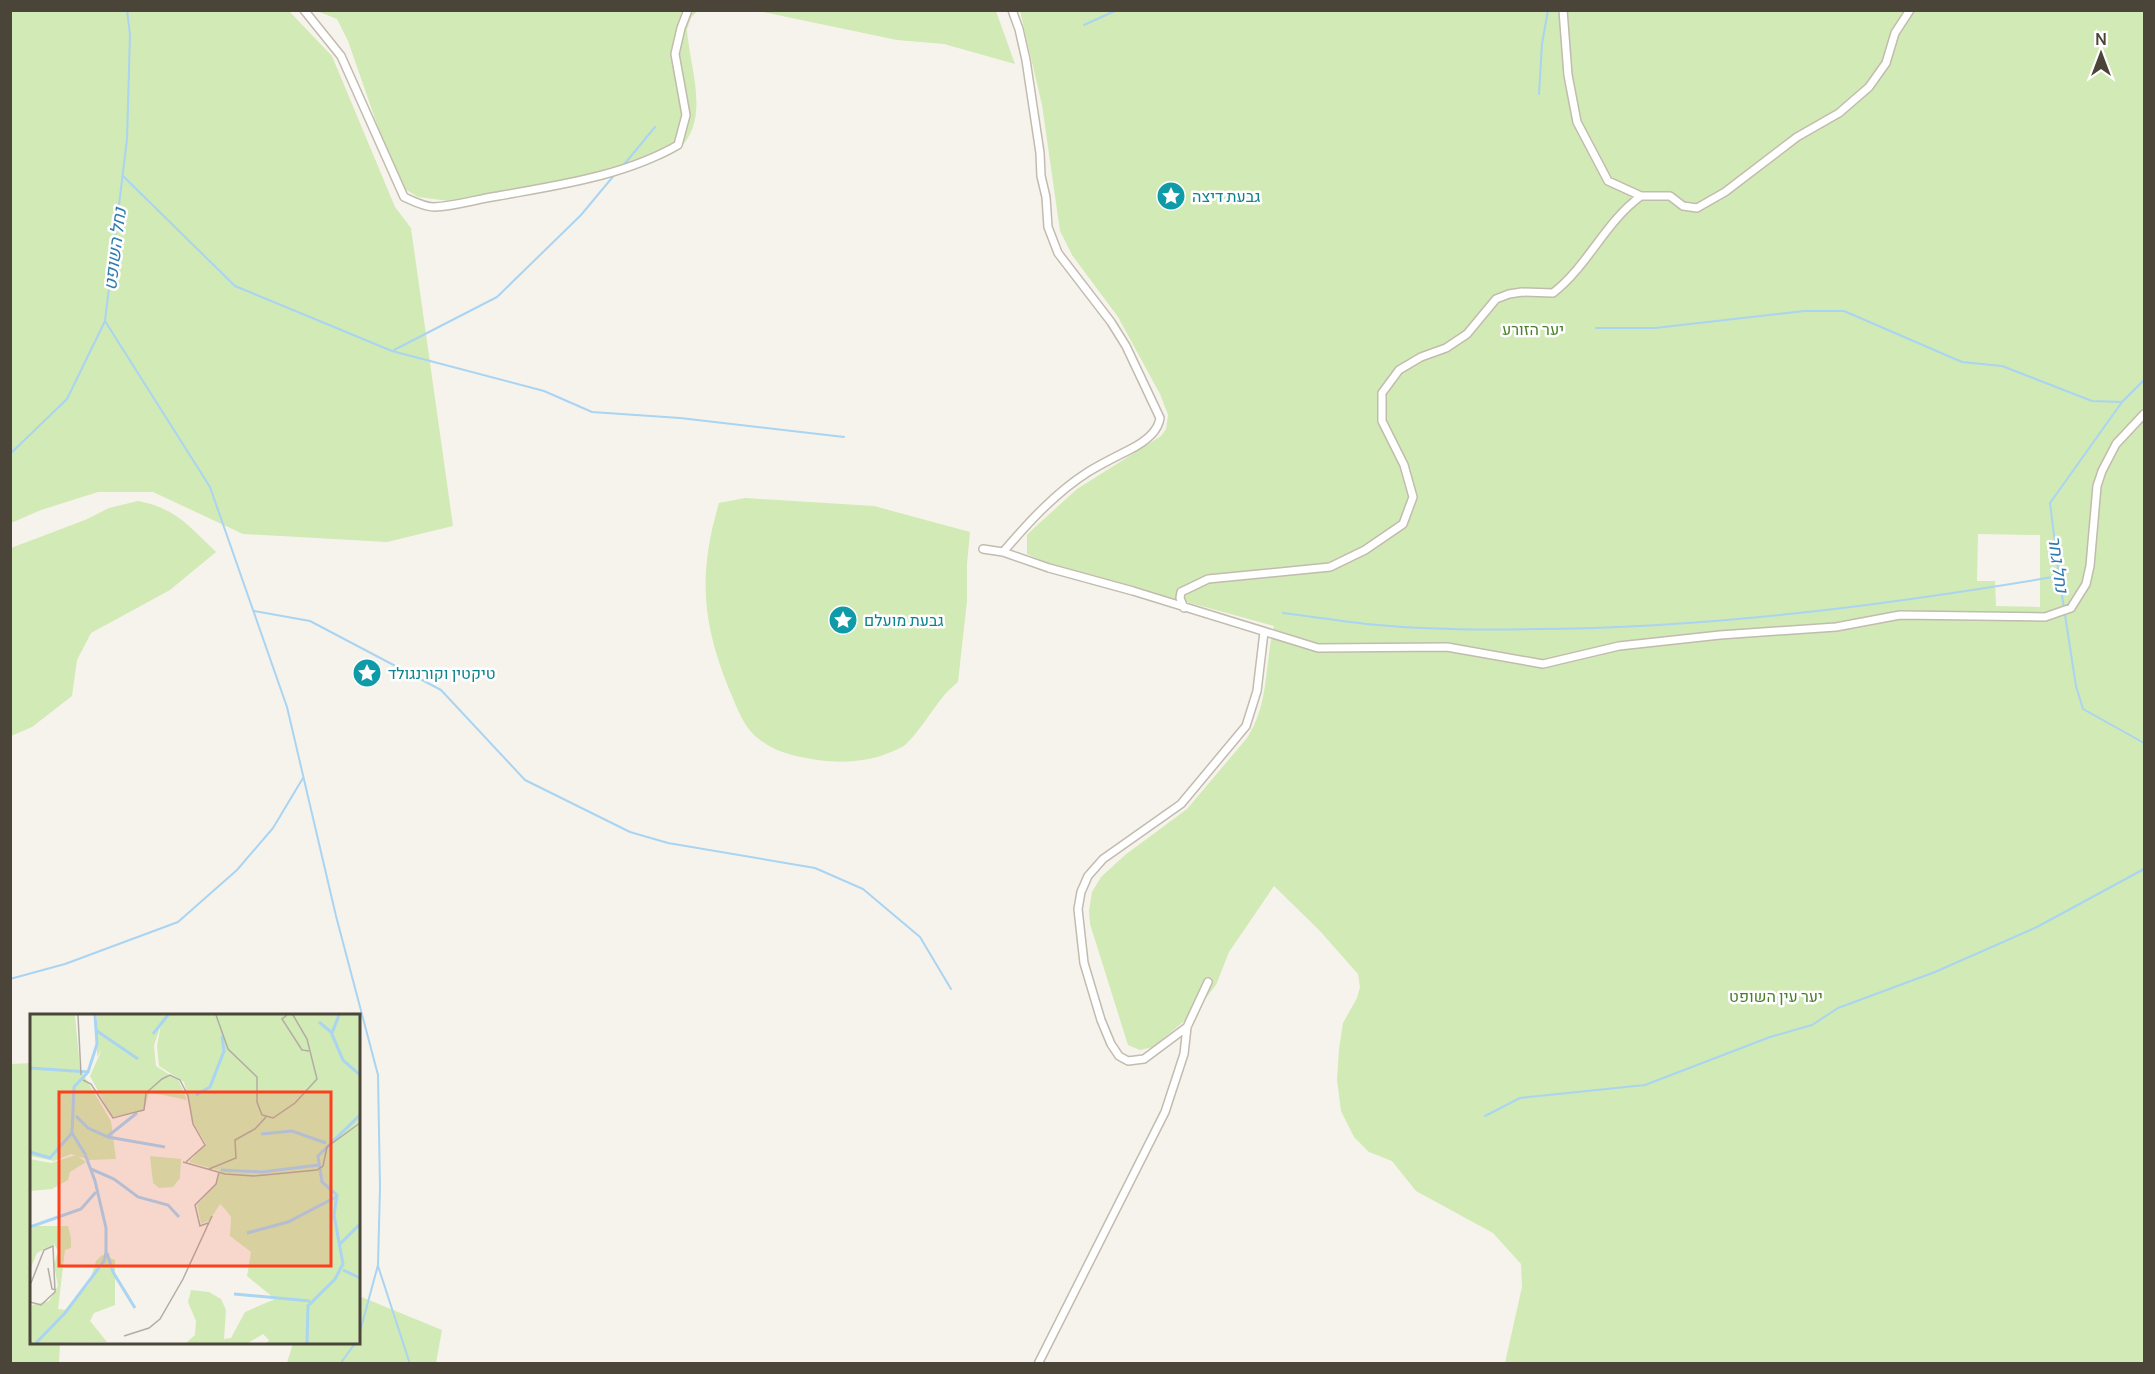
<svg xmlns="http://www.w3.org/2000/svg" width="2155" height="1374" viewBox="0 0 2155 1374" font-family="Manrope,Heebo,sans-serif">
	<style>
		.green { fill: #d2eab5; fill-rule: evenodd }
		.lines { fill: none; stroke-linecap: round; stroke-linejoin: round }
		.stream { stroke: #a9d4f2; stroke-width: 2 }
		.minor-casing { stroke: #c2bbae; stroke-width: 10 }
		.minor { stroke: #fff; stroke-width: 7 }
		.labels { text-anchor: middle; dominant-baseline: central; stroke-width: 5; stroke-linejoin: round; paint-order: stroke }
		.culture-label { font-size: 16px; fill: #0d838f; stroke: #fff; text-anchor: start }
		.park-label { font-size: 16px; fill: #4a7f2a; stroke: #fff }
		.water-label { font-size: 18px; font-style: italic; fill: #2e7ab2; stroke: #fff }
		.inset-river { fill: none; stroke: #a9d4f2; stroke-width: 3 }
		.inset-road { fill: none; stroke: #b2ada4; stroke-width: 1.5 }
		.view { fill: #fc3f1d; fill-opacity: 0.15; stroke: #fc3f1d; stroke-width: 3 }
		.inset-edge { fill: none; stroke: #4b4439; stroke-width: 3 }
	</style>
	<rect width="100%" height="100%" fill="#f6f3ec"/>
	<!-- green -->
	<path class="green" d="M11 10 289 11 332 56 395 207 411 228 453 526 387 542 243 534 153 492H98L41 510 11 523Z
		M317 11H697L691 18 687 29C689 68 712 119 678 150 674 154 667 156 662 159L519 190 449 201 418 197 400 186 394 173 348 41 337 19Z
		M759 11H996L1015 64 944 44 897 40Z
		M1020 11H2144V1363H1505L1522 1287 1521 1264 1493 1233 1416 1191 1392 1161 1369 1152 1354 1137 1341 1111 1337 1080 1339 1049 1343 1023 1357 998 1360 987 1358 974 1320 931 1274 886 1229 952 1216 985 1194 1013 1153 1047 1140 1050 1128 1045 1090 924 1089 911 1092 892 1101 877 1125 855 1187 809 1247 738C1270 702 1264 666 1274 626L1049 564 1027 554V535L1034 528 1077 489 1161 436 1166 429 1168 415 1160 394 1118 317 1072 255 1060 231 1042 105ZM1978 534 2040 535V607L1995 606 1996 605 1995 581H1977Z
		M745 498 874 506 970 532 967 564V601L958 682C952 687 946 692 942 698 933 709 912 742 902 747 876 761 846 764 818 760 797 757 776 753 759 739 743 727 737 707 729 689 702 622 698 574 719 503Z
		M138 501C176 508 190 527 216 552L170 590 91 633 77 660 72 696 32 727 11 736V548L85 520 109 508Z
		M31 1063 32 1342 60 1343 59 1363H11V1064Z
		M359 1296 442 1330 436 1363H287L293 1343 358 1342Z"/>
	<g class="lines">
		<!-- stream -->
		<path class="stream" d="M1084 25 1117 10
			M1539 94 1542 44 1548 10
			M622 167 655 127
			M123 176 235 286 392 351 544 391 592 412 680 418 844 437
			M105 321 210 487 287 707 336 916 378 1075 380 1187 378 1265 358 1339
			M1596 328H1655L1804 311H1844L1962 362 2002 366 2092 401 2122 402
			M394 350 497 297 581 215 616 173
			M2144 380 2122 402 2050 503 2059 576 2076 686 2083 709 2144 743
			M10 454 67 399 105 321 127 139 130 35 127 10
			M254 611 310 621 441 690 525 780 630 832 668 843 815 868 863 889 920 937 951 989
			M1283 613C1315 617 1346 622 1378 625 1430 630 1484 630 1536 629 1712 628 1886 605 2059 576
			M10 979 65 964 178 922 237 870 273 828 303 778
			M1485 1116 1520 1098 1645 1085 1770 1037 1812 1025 1838 1008 1935 972 2037 927 2144 869
			M378 1266 410 1364
			M340 1364 356 1342"/>
		<!-- minor casing -->
		<g class="minor-casing">
			<path id="minor" d="M304 10 341 56 404 197C413 201 424 207 434 207 456 206 477 199 498 196 559 185 624 176 678 145L686 115 675 54 681 28 688 10
				M1563 10 1568 75 1577 122 1608 181 1641 196H1670L1683 206 1697 208 1725 192 1797 137 1839 113 1869 87 1886 63 1895 33 1910 10
				M983 549 1003 552 1049 568 1133 591 1318 648 1447 647 1543 664 1619 646 1720 635 1836 627 1900 615 2045 617 2071 608 2086 584 2090 566 2097 486 2102 471 2116 444 2144 414
				M1003 552C1028 523 1055 493 1088 472 1101 464 1115 457 1129 450 1141 444 1158 433 1160 418L1126 346 1111 322 1058 253 1048 227 1046 197 1041 176 1040 153 1026 60 1019 29 1012 10
				M1184 608 1180 598 1181 592 1208 579 1330 567 1365 550 1403 524 1413 497 1404 465 1382 421V393L1399 370 1421 357 1446 348 1467 334 1496 299 1509 294 1522 292 1553 293C1588 266 1605 222 1641 196
				M1187 1027 1144 1059 1128 1061 1119 1056 1111 1044 1101 1020 1084 963 1078 909 1081 892 1088 876 1103 859 1181 804 1246 726 1257 691 1264 632
				M1038 1364 1165 1112 1184 1054 1187 1027 1208 982"/>
		</g>
		<!-- minor -->
		<use href="#minor" class="minor"/>
	</g>
	<!-- icons -->
	<defs>
		<g id="sight-disc" transform="scale(1.5)"><circle r="9.5" fill="#0f9aa8" stroke="#fff"/><path d="M0-6L1.8-2.2L6-1.7L2.9 1.2L3.7 5.4L0 3.3L-3.7 5.4L-2.9 1.2L-6-1.7L-1.8-2.2Z" fill="#fff"/></g>
	</defs>
	<g fill-rule="evenodd">
		<use href="#sight-disc" x="1171" y="196"/>
		<use href="#sight-disc" x="843" y="620"/>
		<use href="#sight-disc" x="367" y="673"/>
	</g>
	<g class="labels">
		<!-- culture labels -->
		<g class="culture-label">
			<text x="1192" y="196">גבעת דיצה</text>
			<text x="864" y="620">גבעת מועלם</text>
			<text x="388" y="673">טיקטין וקורנגולד</text>
		</g>
		<!-- park labels -->
		<g class="park-label">
			<text x="1533" y="329">יער הזורע</text>
			<text x="1776" y="996">יער עין השופט</text>
		</g>
		<!-- water labels -->
		<g class="water-label">
			<text transform="translate(114 249) rotate(-83)">נחל השופט</text>
			<text transform="translate(2059 564) rotate(82)">נחל גחר</text>
		</g>
	</g>
	<!-- overview -->
	<g transform="translate(30 1014)">
		<rect width="330" height="330" fill="#f6f3ec"/>
		<path d="M0 1H45L50 55 81 107 86 145 59 146 41 140 24 147 0 142ZM67 1H330V329H237L239 326 233 320 218 329H135H156L165 321 166 307 158 288 161 276 179 278 191 285 196 296 194 325 201 324 215 298 245 285 217 262 221 238 200 222 201 203 196 196 190 190 180 206 171 210 167 191 186 171 190 157 159 148 176 130 164 110 154 68 129 52 127 32 131 10 124 32 126 52 149 67 157 86 119 78 114 97 82 103 60 62 72 35 67 43ZM46 141 56 148 40 158 38 166 22 175 0 177V145L21 149ZM120 142 151 145 150 164 143 173 129 174 123 169ZM6 212H38L41 224V234L35 236 28 295 35 296 59 270 66 247 72 241 85 246V291L64 299 60 307 77 328 0 329 2 291 19 287 28 272 24 251 28 237 24 230 7 239 0 256V216Z" fill="#d2eab5"/>
		<path class="inset-river" d="M289 8 301 18 313 46 330 61M67 17 108 45M302 19 309 1M123 20 138 1M0 54 58 58M166 81 180 73 194 37 192 22M46 102 58 114 78 123 135 133M231 120 262 117 296 129M78 122 107 99M0 138 20 144 42 119 44 73 58 58 67 30 65 1M61 155 84 165 108 183 138 191 149 203M191 156 232 158 289 151M0 213 51 195 66 178M217 219 258 208 306 183M310 230 330 210M77 239 83 258 105 294M313 256 330 264M204 280 280 287M6 329 35 299 74 247 76 238V214L65 167 55 140 42 119M277 329 278 292 305 265 313 250 304 201 307 181 292 168 288 142 330 101"/>
		<path class="inset-road" d="M48 1 51 61M186 1 198 35 227 63V88L232 101 243 104 265 89 287 65 277 25 263 1M257 1 252 5 272 36 279 37M53 66 61 70 83 104 114 96 116 79 132 65 140 61 150 66 158 82 163 110 175 131 156 148M153 148 195 160 224 162 287 156 293 152 297 133 330 109M179 155 206 144 205 126 225 115 236 103M178 209 170 212 165 191 186 170 189 158M18 254 22 275 26 276M0 288 11 291 25 278 23 232 14 236 1 269M94 322 119 314 130 305 153 265 182 202"/>
		<path class="view" d="M29 78H301V252H29Z"/>
		<rect width="330" height="330" class="inset-edge"/>
	</g>
	<!-- border -->
	<rect width="2155" height="1374" fill="none" stroke="#4b4439" stroke-width="24"/>
	<!-- north arrow -->
	<g transform="translate(2101 54)" stroke="#ffffff" stroke-width="4.5" paint-order="stroke">
	<path d="M0-4.5L10 22L0 15L-10 22Z" fill="#4b4439"/>
	<text y="-9" font-size="16" font-weight="bold" text-anchor="middle" fill="#4b4439">N</text>
	</g>
</svg>
